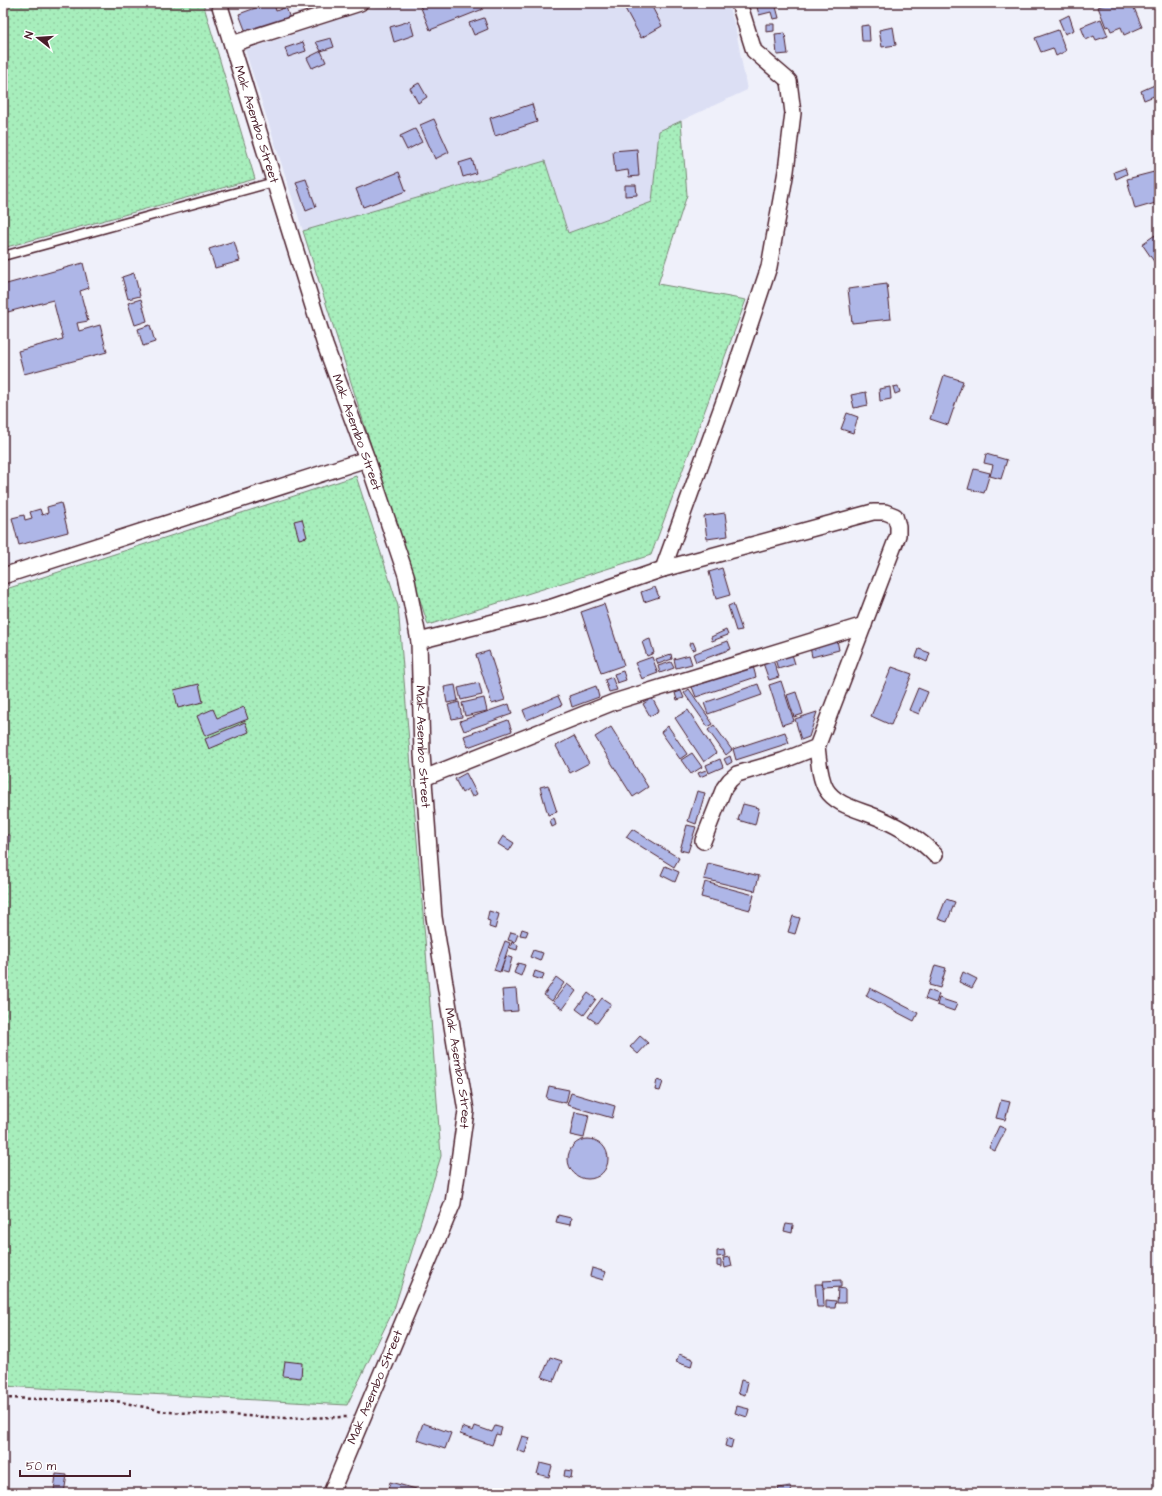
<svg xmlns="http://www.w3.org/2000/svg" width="1162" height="1496" viewBox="0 0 1162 1496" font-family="'Architects Daughter',sans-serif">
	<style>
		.built { fill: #dcdff4 }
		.grass { fill: url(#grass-dots); stroke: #788674 }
		.building { fill: #aeb6e7; stroke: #4a1f2b }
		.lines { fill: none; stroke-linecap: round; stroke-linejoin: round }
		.service-casing { stroke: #4a1f2b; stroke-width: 11 }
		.minor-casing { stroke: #4a1f2b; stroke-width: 18 }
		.path { stroke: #4a1f2b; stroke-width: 2.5; stroke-dasharray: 3 3; stroke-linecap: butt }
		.service { stroke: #fff; stroke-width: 8 }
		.minor { stroke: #fff; stroke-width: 15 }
		.labels { text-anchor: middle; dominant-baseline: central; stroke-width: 3; stroke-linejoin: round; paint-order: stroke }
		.street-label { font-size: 13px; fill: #4a1f2b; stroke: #fff }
	</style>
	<defs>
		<pattern id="grass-dots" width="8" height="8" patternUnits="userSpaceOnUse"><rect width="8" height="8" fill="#a7eebc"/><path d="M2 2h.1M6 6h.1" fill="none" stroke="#91cca2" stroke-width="1.8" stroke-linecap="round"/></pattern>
	</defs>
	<rect width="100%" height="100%" fill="#eff0fa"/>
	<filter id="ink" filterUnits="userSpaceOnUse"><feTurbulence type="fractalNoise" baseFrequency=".025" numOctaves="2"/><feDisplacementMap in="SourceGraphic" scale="8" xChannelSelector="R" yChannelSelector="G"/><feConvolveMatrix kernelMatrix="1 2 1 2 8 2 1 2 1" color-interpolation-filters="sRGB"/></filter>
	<g filter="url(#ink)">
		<!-- built -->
		<path class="built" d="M388 3H727L735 25 747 90 659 131 652 202 568 233 545 161 303 231 245 50Z
			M3 538 10 563 3 565Z"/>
		<!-- grass -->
		<path class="grass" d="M3 3H203L255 179 3 248Z
			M681 121 687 195 658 284 746 300 651 555 428 625 303 231 545 161 568 233 652 202 659 131Z
			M356 476 398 606 426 951 441 1156 394 1309 347 1405 3 1386V590Z"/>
		<!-- building -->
		<path class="building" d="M269 3H274L276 11 286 7 290 19 247 35 239 14Z
			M290 3H310L292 9Z
			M419 3H480L483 9 430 30Z
			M622 3H650L662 26 641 38Z
			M771 3H775L779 18 773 19 771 12 759 15 757 7Z
			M1109 3H1132L1142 27 1124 35 1121 27 1111 31 1109 26 1106 27 1098 7Z
			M1069 15 1074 30 1065 34 1059 20Z
			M484 18 488 29 474 35 469 23Z
			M1101 19 1108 36 1096 40 1094 36 1086 40 1081 27Z
			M410 21 414 35 394 42 390 27Z
			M766 24H774V31L766 32Z
			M869 25 870 41H862L861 26Z
			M893 27 896 45 882 47 879 30Z
			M1058 30 1066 51 1056 56 1053 48 1041 52 1035 38Z
			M785 33 788 54 777 55 775 34Z
			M331 38 334 47 321 51 316 42Z
			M303 42 306 51 288 57 285 48Z
			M321 51 326 62 312 68 307 58Z
			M419 83 427 97 418 103 410 88Z
			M1159 83V94L1144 100 1141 91Z
			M532 104 537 122 495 136 490 118Z
			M434 119 449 152 435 159 420 125Z
			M415 129 422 142 407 150 400 136Z
			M637 149 639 176 629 177 628 170 615 172 613 151Z
			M472 159 476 173 463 177 459 163Z
			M1125 168 1127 174 1116 179 1114 172Z
			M399 172 406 191 363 207 356 189Z
			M1154 172 1159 190V202L1135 209 1127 179Z
			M306 179 316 207 306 211 296 182Z
			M625 185H636L637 195 625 196Z
			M1155 235 1159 242V260L1155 263 1142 244Z
			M234 241 240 261 215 268 209 249Z
			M83 263 89 288 80 291 88 321 77 323 79 331 100 325 107 352 24 374 18 351 63 339 53 300 4 313 3 285Z
			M134 273 140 296 128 299 122 277Z
			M887 284 891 319 852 323 848 289Z
			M141 299 147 321 135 325 128 303Z
			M150 325 155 342 143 346 138 329Z
			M944 375 963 381 948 425 930 419Z
			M898 386 900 392 895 394 893 387Z
			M890 387 891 399 880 401 879 389Z
			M866 392 868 405 854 408 851 395Z
			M847 413 858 417 853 433 841 429Z
			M986 454 1007 460 1001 479 990 476 993 465 984 463Z
			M974 469 990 473 984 493 968 489Z
			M61 503 68 532 19 545 12 518 24 515 25 520 32 518 30 512 40 509 42 515 48 513 47 507Z
			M725 513 728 536 707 539 704 516Z
			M302 519 307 537 299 539 294 521Z
			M722 568 730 595 716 599 709 572Z
			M655 587 659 597 644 602 641 592Z
			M604 604 624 665 601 673 581 612Z
			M733 604 742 630 736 631 728 606Z
			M726 630 728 635 712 641 711 637Z
			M650 639 654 653 647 656 642 642Z
			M837 640 839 650 812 657 810 647Z
			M728 641 731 649 696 662 693 654Z
			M693 642 696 649 692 650 689 644Z
			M919 649 930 653 927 662 916 657Z
			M489 651 505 700 492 704 476 655Z
			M671 654 672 659 658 664 656 659Z
			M792 654 795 664 778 669 775 659Z
			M689 655 692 664 676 668 674 659Z
			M652 657 658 673 642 679 635 663Z
			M773 660 779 677 769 680 763 663Z
			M671 662 674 668 660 673 658 666Z
			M753 666 756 677 696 697 692 687Z
			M892 667 912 674 891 725 871 716Z
			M623 671 626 680 617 683 614 674Z
			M612 677 617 690 609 692 605 680Z
			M781 681 794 721 782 725 769 685Z
			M479 683 482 695 461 700 458 688Z
			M199 684 203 702 178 708 174 690Z
			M758 684 762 695 708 714 704 703Z
			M455 685 458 701 447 703 444 687Z
			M596 686 599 697 572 707 569 696Z
			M918 688 928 692 919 714 909 710Z
			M689 689 713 724 708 727 684 693Z
			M681 691 684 698 677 700 675 693Z
			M796 692 803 714 794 717 787 695Z
			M558 696 562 705 527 720 523 710Z
			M484 698 487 711 465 716 462 703Z
			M652 698 659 711 650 716 643 704Z
			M459 702 462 717 452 719 448 705Z
			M509 704 512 714 464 731 460 721Z
			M244 707 248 719 205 736 197 716 213 709 217 718Z
			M688 710 716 753 704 762 675 718Z
			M817 712 809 737 801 740 795 719Z
			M508 720 512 731 468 747 464 736Z
			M245 722 249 732 209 749 205 739Z
			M714 725 732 750 726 755 708 730Z
			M668 726 687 754 680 759 661 732Z
			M611 727 648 787 633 797 595 737Z
			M785 732 789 743 736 760 733 749Z
			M574 736 589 763 570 773 556 746Z
			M692 753 702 767 691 774 681 760Z
			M730 756 732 762 727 765 724 759Z
			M720 759 723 767 709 773 706 765Z
			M706 770 707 774 700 777 698 773Z
			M466 773 477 794 472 797 468 789 462 793 455 779Z
			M548 785 557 812 548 815 540 787Z
			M697 791 705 793 696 824 688 821Z
			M743 804 759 808 755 825 738 820Z
			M554 818 556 825 552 827 550 820Z
			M687 825 696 827 688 852 680 850Z
			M632 829 679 858 674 867 626 837Z
			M3 835H10L9 854H3Z
			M503 836 514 843 509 851 498 844Z
			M708 863 759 876 755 891 704 879Z
			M665 866 679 872 675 882 661 875Z
			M705 882 754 895 750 910 701 897Z
			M946 899 955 902 947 922 938 919Z
			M489 911 499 914 495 929 489 927 490 921 487 920Z
			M793 916 800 918 795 934 788 932Z
			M522 929 528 931 526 936 520 935Z
			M511 932 518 934 515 942 508 940Z
			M505 941 510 943 500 972 494 970Z
			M512 942 518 945 517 950 510 948Z
			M533 950 543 953 540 961 530 957Z
			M506 956 512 958 508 973 501 971Z
			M518 963 525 965 521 976 514 973Z
			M935 965 946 968 940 988 929 985Z
			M535 971 544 974 542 980 533 977Z
			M963 972 977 979 972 988 959 982Z
			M556 977 564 983 552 1001 544 995Z
			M567 984 576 991 563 1009 553 1002Z
			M870 988 918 1013 914 1021 866 996Z
			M516 989 518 1011 504 1012 502 990Z
			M928 990 939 994 936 1003 925 999Z
			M588 993 596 999 584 1015 576 1009Z
			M602 998 611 1004 597 1023 588 1017Z
			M939 998 957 1004 954 1011 937 1005Z
			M640 1036 648 1043 638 1054 630 1047Z
			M657 1080 663 1082 660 1091 655 1090Z
			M549 1086 569 1090 566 1103 546 1098Z
			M571 1093 615 1106 612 1118 567 1105Z
			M1001 1100 1010 1102 1005 1120 996 1118Z
			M575 1112 589 1115 584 1138 570 1135Z
			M999 1126 1006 1129 995 1151 989 1148Z
			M568 1159a20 20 0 1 1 40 0a20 20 0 1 1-40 0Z
			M558 1215 571 1218 570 1225 556 1222Z
			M786 1224 793 1225 792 1233 784 1231Z
			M724 1250 725 1256 717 1257V1251Z
			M730 1257 732 1266 725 1268 723 1258Z
			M717 1260H721V1267L717 1266Z
			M592 1268 606 1272 603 1280 590 1276Z
			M841 1280V1287L824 1288 823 1281Z
			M815 1284H823L824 1307H817Z
			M838 1288 845 1289V1303H837Z
			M826 1300 836 1301 835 1308H826Z
			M679 1354 693 1359 691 1367 676 1362Z
			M550 1357 562 1361 554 1381 542 1377Z
			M285 1361 302 1363 301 1378 283 1376Z
			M741 1380 748 1382 745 1395 738 1393Z
			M737 1406 749 1409 747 1417 735 1413Z
			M423 1423 451 1433 445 1449 417 1440Z
			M475 1426 492 1432 495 1426 502 1428 500 1435 496 1434 492 1445 460 1434 462 1427 473 1431Z
			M522 1436 530 1438 525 1453 517 1450Z
			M727 1438 733 1440 731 1448 725 1446Z
			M540 1463 552 1466 549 1477 537 1474Z
			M565 1470 572 1471 571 1478 564 1476Z
			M56 1474 67 1475 64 1493 54 1491Z
			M390 1482 416 1489 415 1493H387Z
			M790 1486 792 1493H779L778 1488Z"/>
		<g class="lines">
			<!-- service casing -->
			<g class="service-casing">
				<path id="service" d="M3 256 274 182"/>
			</g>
			<!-- minor casing -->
			<g class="minor-casing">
				<g id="minor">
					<path id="s1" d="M219 3 325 345 367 459 406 575 419 641 422 754 434 917 466 1111 453 1203 331 1493"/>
					<path d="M232 44 360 3"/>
					<path d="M663 569 727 393 769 267 786 171 793 113 789 81 754 51 739 3"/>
					<path d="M3 576 367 459"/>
					<path d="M419 641 552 607 663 569 873 512H885L895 516 898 526V535L817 747 782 761 737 774 730 780 724 788 703 841"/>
					<path d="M817 747C819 760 819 777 826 789 836 806 861 810 879 818 900 827 919 838 935 855"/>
					<path d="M424 778 614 702 864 625"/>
				</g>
			</g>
			<!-- path -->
			<path class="path" d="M3 1398 116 1401 168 1412 285 1418 347 1417"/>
			<!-- service -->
			<use href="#service" class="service"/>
			<!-- minor -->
			<use href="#minor" class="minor"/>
		</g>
	</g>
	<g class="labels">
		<!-- street labels -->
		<g class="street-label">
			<text stroke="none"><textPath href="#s1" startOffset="127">Mak Asembo Street</textPath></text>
			<text stroke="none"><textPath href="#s1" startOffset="451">Mak Asembo Street</textPath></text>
			<text stroke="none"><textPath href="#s1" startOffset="775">Mak Asembo Street</textPath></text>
			<text stroke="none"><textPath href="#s1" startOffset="1099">Mak Asembo Street</textPath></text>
			<text transform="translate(375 1387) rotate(-67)">Mak Asembo Street</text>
		</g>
	</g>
	<!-- margin -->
	<rect width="1162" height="1496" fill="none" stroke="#fff" stroke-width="16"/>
	<rect x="8" y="8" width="1146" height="1480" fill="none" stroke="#4a1f2b" stroke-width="1.5" filter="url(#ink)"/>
	<!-- north arrow -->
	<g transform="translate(38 38) rotate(287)" stroke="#ffffff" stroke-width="3" paint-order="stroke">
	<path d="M0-3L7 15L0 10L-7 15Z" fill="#4a1f2b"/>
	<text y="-6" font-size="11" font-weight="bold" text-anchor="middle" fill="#4a1f2b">N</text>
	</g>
	<!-- scale -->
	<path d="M20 1470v6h110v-6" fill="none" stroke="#4a1f2b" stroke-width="2"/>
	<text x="26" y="1470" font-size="12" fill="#4a1f2b" stroke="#ffffff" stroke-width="3" paint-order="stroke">50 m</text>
</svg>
